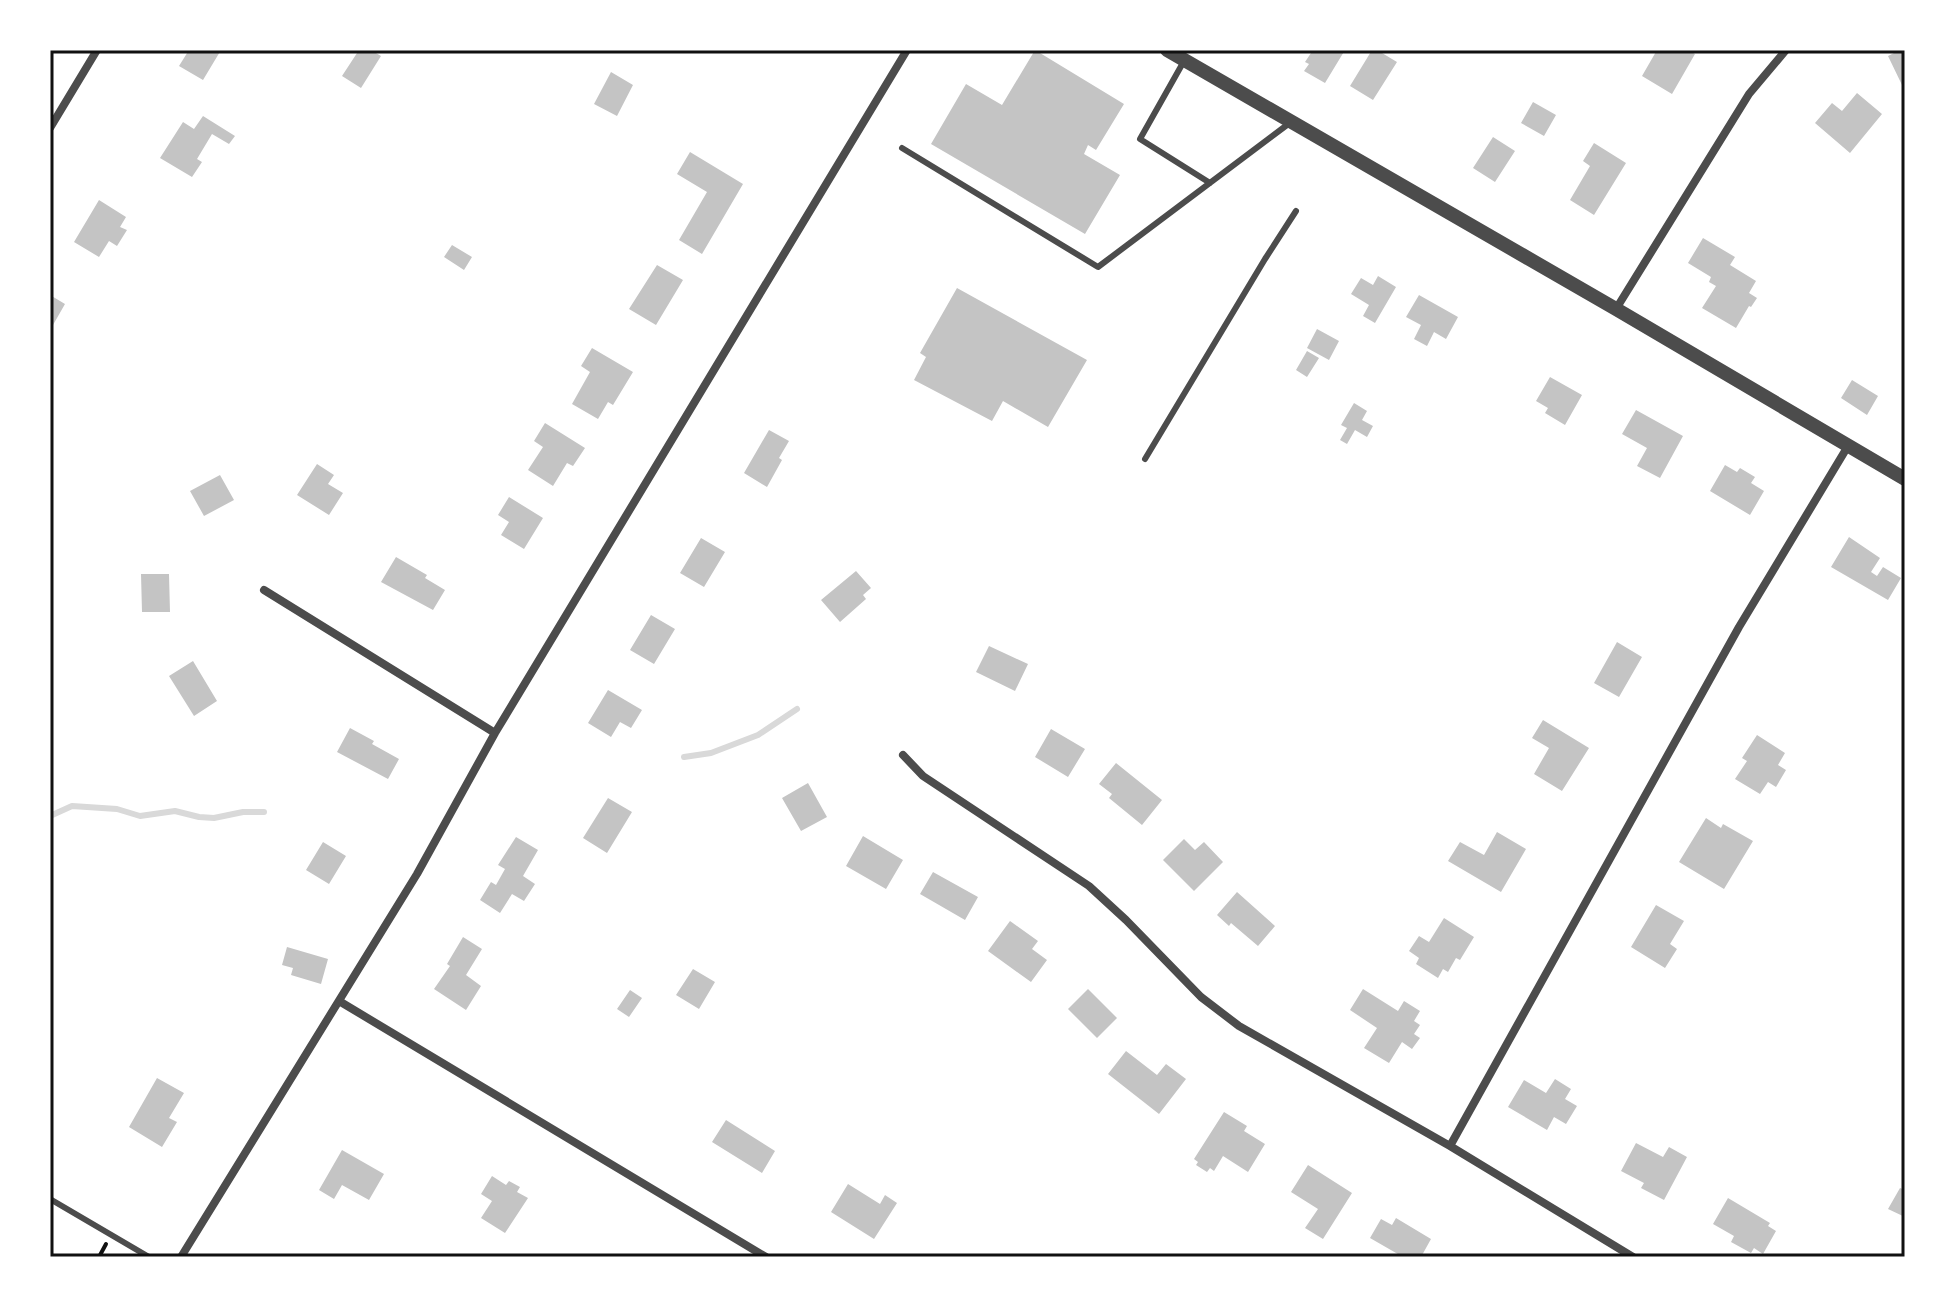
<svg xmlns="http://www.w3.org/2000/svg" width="1955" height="1307" viewBox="0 0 1955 1307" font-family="Lora,serif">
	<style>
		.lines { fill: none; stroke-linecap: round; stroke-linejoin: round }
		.stream { stroke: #d9d9d9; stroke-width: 6 }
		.building { fill: #c4c4c4 }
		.path { stroke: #111; stroke-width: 4 }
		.service { stroke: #4c4c4c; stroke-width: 6 }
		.minor { stroke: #4c4c4c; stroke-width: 8 }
		.tertiary { stroke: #4c4c4c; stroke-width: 14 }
		.neatline { fill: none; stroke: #111; stroke-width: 3 }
	</style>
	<rect width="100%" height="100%" fill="#fff"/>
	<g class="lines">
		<!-- stream -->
		<path class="stream" d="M684 757 711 753 758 735 797 709
			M50 816 72 806 117 809 140 816 175 811 199 817 214 818 243 812H264"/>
	</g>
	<!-- building -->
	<path class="building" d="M189 50H221L203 80 179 66Z
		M359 50H371L381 56 361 88 342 76Z
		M1035 50 1124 104 1096 150 1088 145 1084 154 1120 175 1085 234 931 144 966 84 1002 105Z
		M1313 50H1345L1325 83 1304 71 1309 64 1305 62Z
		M1372 50H1377L1397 62 1373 100 1350 86Z
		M1657 50H1688L1695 54 1672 94 1642 76Z
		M1900 50H1905V83L1902 85 1888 56Z
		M611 72 633 85 617 116 594 104Z
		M1857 93 1882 114 1850 153 1815 123 1832 103 1842 111Z
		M1533 102 1556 115 1544 136 1521 123Z
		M203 116 235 136 229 144 212 134 197 159 202 162 192 177 160 158 183 122 194 129Z
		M1493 137 1515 151 1495 182 1473 168Z
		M1594 143 1626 163 1594 215 1570 200 1590 166 1583 161Z
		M690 152 743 184 702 254 679 240 707 192 677 174Z
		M99 200 126 217 120 227 127 230 117 246 109 241 99 257 74 242Z
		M1703 238 1735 257 1730 265 1756 281 1749 293 1757 298 1751 307 1749 306 1736 328 1702 308 1716 286 1709 282 1711 277 1688 263Z
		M452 245 472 257 464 270 444 257Z
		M657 265 683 280 656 325 629 309Z
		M1378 276 1396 287 1375 323 1363 316 1369 305 1351 294 1361 278 1373 285Z
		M957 288 1087 360 1048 427 1003 401 992 421 914 380 926 357 920 353Z
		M50 295 65 304 53 325 50 323Z
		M1419 295 1458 317 1446 339 1434 332 1427 346 1414 339 1421 325 1406 317Z
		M1317 329 1339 341 1329 360 1307 348Z
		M592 348 633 372 613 405 608 402 598 419 572 404 590 372 581 366Z
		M1307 351 1319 358 1307 377 1296 370Z
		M1550 377 1582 395 1565 425 1545 413 1548 408 1536 401Z
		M1852 380 1878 396 1867 415 1841 398Z
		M1354 403 1367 411 1362 420 1373 426 1367 437 1355 430 1347 444 1340 440 1347 428 1341 425Z
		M1636 410 1683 436 1660 478 1637 466 1647 448 1622 434Z
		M545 423 585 448 573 466 567 463 553 486 528 470 543 447 534 441Z
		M769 430 789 441 779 458 782 460 767 487 744 473Z
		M317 464 334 475 328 484 343 493 329 515 297 495Z
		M1725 465 1737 472 1740 468 1755 477 1751 483 1764 491 1750 515 1710 491Z
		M220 475 234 500 204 516 190 491Z
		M509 497 543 518 524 549 501 535 509 522 498 515Z
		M1849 537 1880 558 1871 572 1877 576 1883 567 1901 578 1888 600 1831 567Z
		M701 538 725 552 704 587 680 573Z
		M396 557 427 575 425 578 445 590 433 610 381 582Z
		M856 571 871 588 863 595 866 599 840 622 821 600Z
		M141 574H169L170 612H142Z
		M651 615 675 629 654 664 630 650Z
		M1617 642 1642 657 1619 697 1594 683Z
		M989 646 1028 664 1015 691 976 672Z
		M193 661 217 701 194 716 169 676Z
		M608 690 642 710 631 728 620 722 611 737 588 723Z
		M1543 720 1589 748 1562 791 1534 774 1549 748 1532 738Z
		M350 728 374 741 372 744 399 759 388 779 337 752Z
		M1051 729 1085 749 1068 777 1035 757Z
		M1757 735 1785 753 1778 765 1786 770 1776 787 1768 782 1760 794 1735 779 1747 761 1742 758Z
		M1116 763 1162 800 1142 825 1109 798 1112 794 1099 784Z
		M808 783 827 817 801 831 782 798Z
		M608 798 632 812 607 853 583 838Z
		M1706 818 1721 828 1723 824 1753 841 1724 889 1679 862Z
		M1497 832 1526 849 1501 892 1448 861 1460 842 1484 855Z
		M863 836 903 860 886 889 846 866Z
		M516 837 538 850 523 876 535 884 524 901 512 894 500 913 480 900 491 882 496 885 505 869 498 865Z
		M1184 839 1195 850 1204 842 1223 862 1194 891 1163 860Z
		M323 842 346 856 329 884 306 870Z
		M933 872 978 897 965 920 920 894Z
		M1237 892 1275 926 1258 946 1231 923 1229 926 1217 915Z
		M1656 905 1684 921 1670 944 1677 949 1665 968 1631 947Z
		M1444 918 1474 937 1460 960 1456 958 1448 972 1443 969 1438 978 1416 964 1419 958 1409 951 1419 936 1429 942Z
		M1010 921 1038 941 1032 949 1047 960 1031 982 988 951Z
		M463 937 482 949 466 975 481 986 466 1010 434 989 450 966 447 964Z
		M287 947 328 959 321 984 291 975 293 968 282 965Z
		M693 969 715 982 699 1009 676 995Z
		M1088 989 1117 1018 1097 1038 1068 1009Z
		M1363 989 1398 1011 1404 1001 1420 1011 1414 1021 1420 1025 1414 1034 1420 1038 1412 1049 1402 1042 1389 1063 1364 1048 1377 1028 1350 1010Z
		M630 990 642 998 629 1017 617 1009Z
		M1126 1051 1157 1075 1166 1064 1186 1079 1159 1114 1108 1074Z
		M157 1078 184 1093 169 1118 177 1122 162 1147 129 1127Z
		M1555 1079 1571 1089 1565 1099 1577 1106 1566 1124 1554 1117 1547 1130 1508 1107 1524 1080 1546 1093Z
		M1224 1112 1247 1126 1244 1131 1265 1144 1248 1172 1223 1156 1214 1171 1210 1168 1207 1172 1196 1165 1198 1162 1194 1159Z
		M726 1120 775 1151 762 1173 712 1142Z
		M1636 1143 1663 1157 1669 1147 1687 1157 1664 1200 1641 1188 1644 1183 1621 1171Z
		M342 1150 384 1174 369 1200 342 1185 334 1199 319 1190Z
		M1308 1165 1352 1193 1323 1239 1305 1228 1318 1209 1291 1192Z
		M492 1176 506 1185 509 1181 520 1187 517 1192 528 1198 505 1233 481 1218 492 1201 481 1194Z
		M848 1184 880 1204 885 1195 897 1203 874 1239 831 1212Z
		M1900 1188 1905 1190V1217L1888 1209Z
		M1728 1198 1770 1223 1768 1226 1776 1231 1763 1254 1754 1248 1751 1253 1731 1242 1734 1236 1713 1224Z
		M1396 1218 1431 1239 1421 1257H1403L1370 1238 1381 1219 1392 1225Z"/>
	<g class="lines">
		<!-- path -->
		<path class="path" d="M99 1257 106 1244"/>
		<!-- service -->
		<path class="service" d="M1184 61 1140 139 1210 183
			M902 148 1098 267 1291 122
			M1145 459 1265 259 1296 211
			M50 1199 149 1257"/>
		<!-- minor -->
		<path class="minor" d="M50 128 97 50
			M1616 309 1749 94 1786 50
			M264 590 495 733
			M903 755 923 776 1089 886 1126 920 1201 997 1239 1026 1450 1146 1633 1257
			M339 1001 766 1257
			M1450 1146 1739 627 1848 446
			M181 1257 417 874 495 733 907 50"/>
		<!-- tertiary -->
		<path class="tertiary" d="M1167 50 1616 309 1905 479"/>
	</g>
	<!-- border -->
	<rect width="1955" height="1307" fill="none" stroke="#ffffff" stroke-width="104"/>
	<rect x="52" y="52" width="1851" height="1203" class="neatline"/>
</svg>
